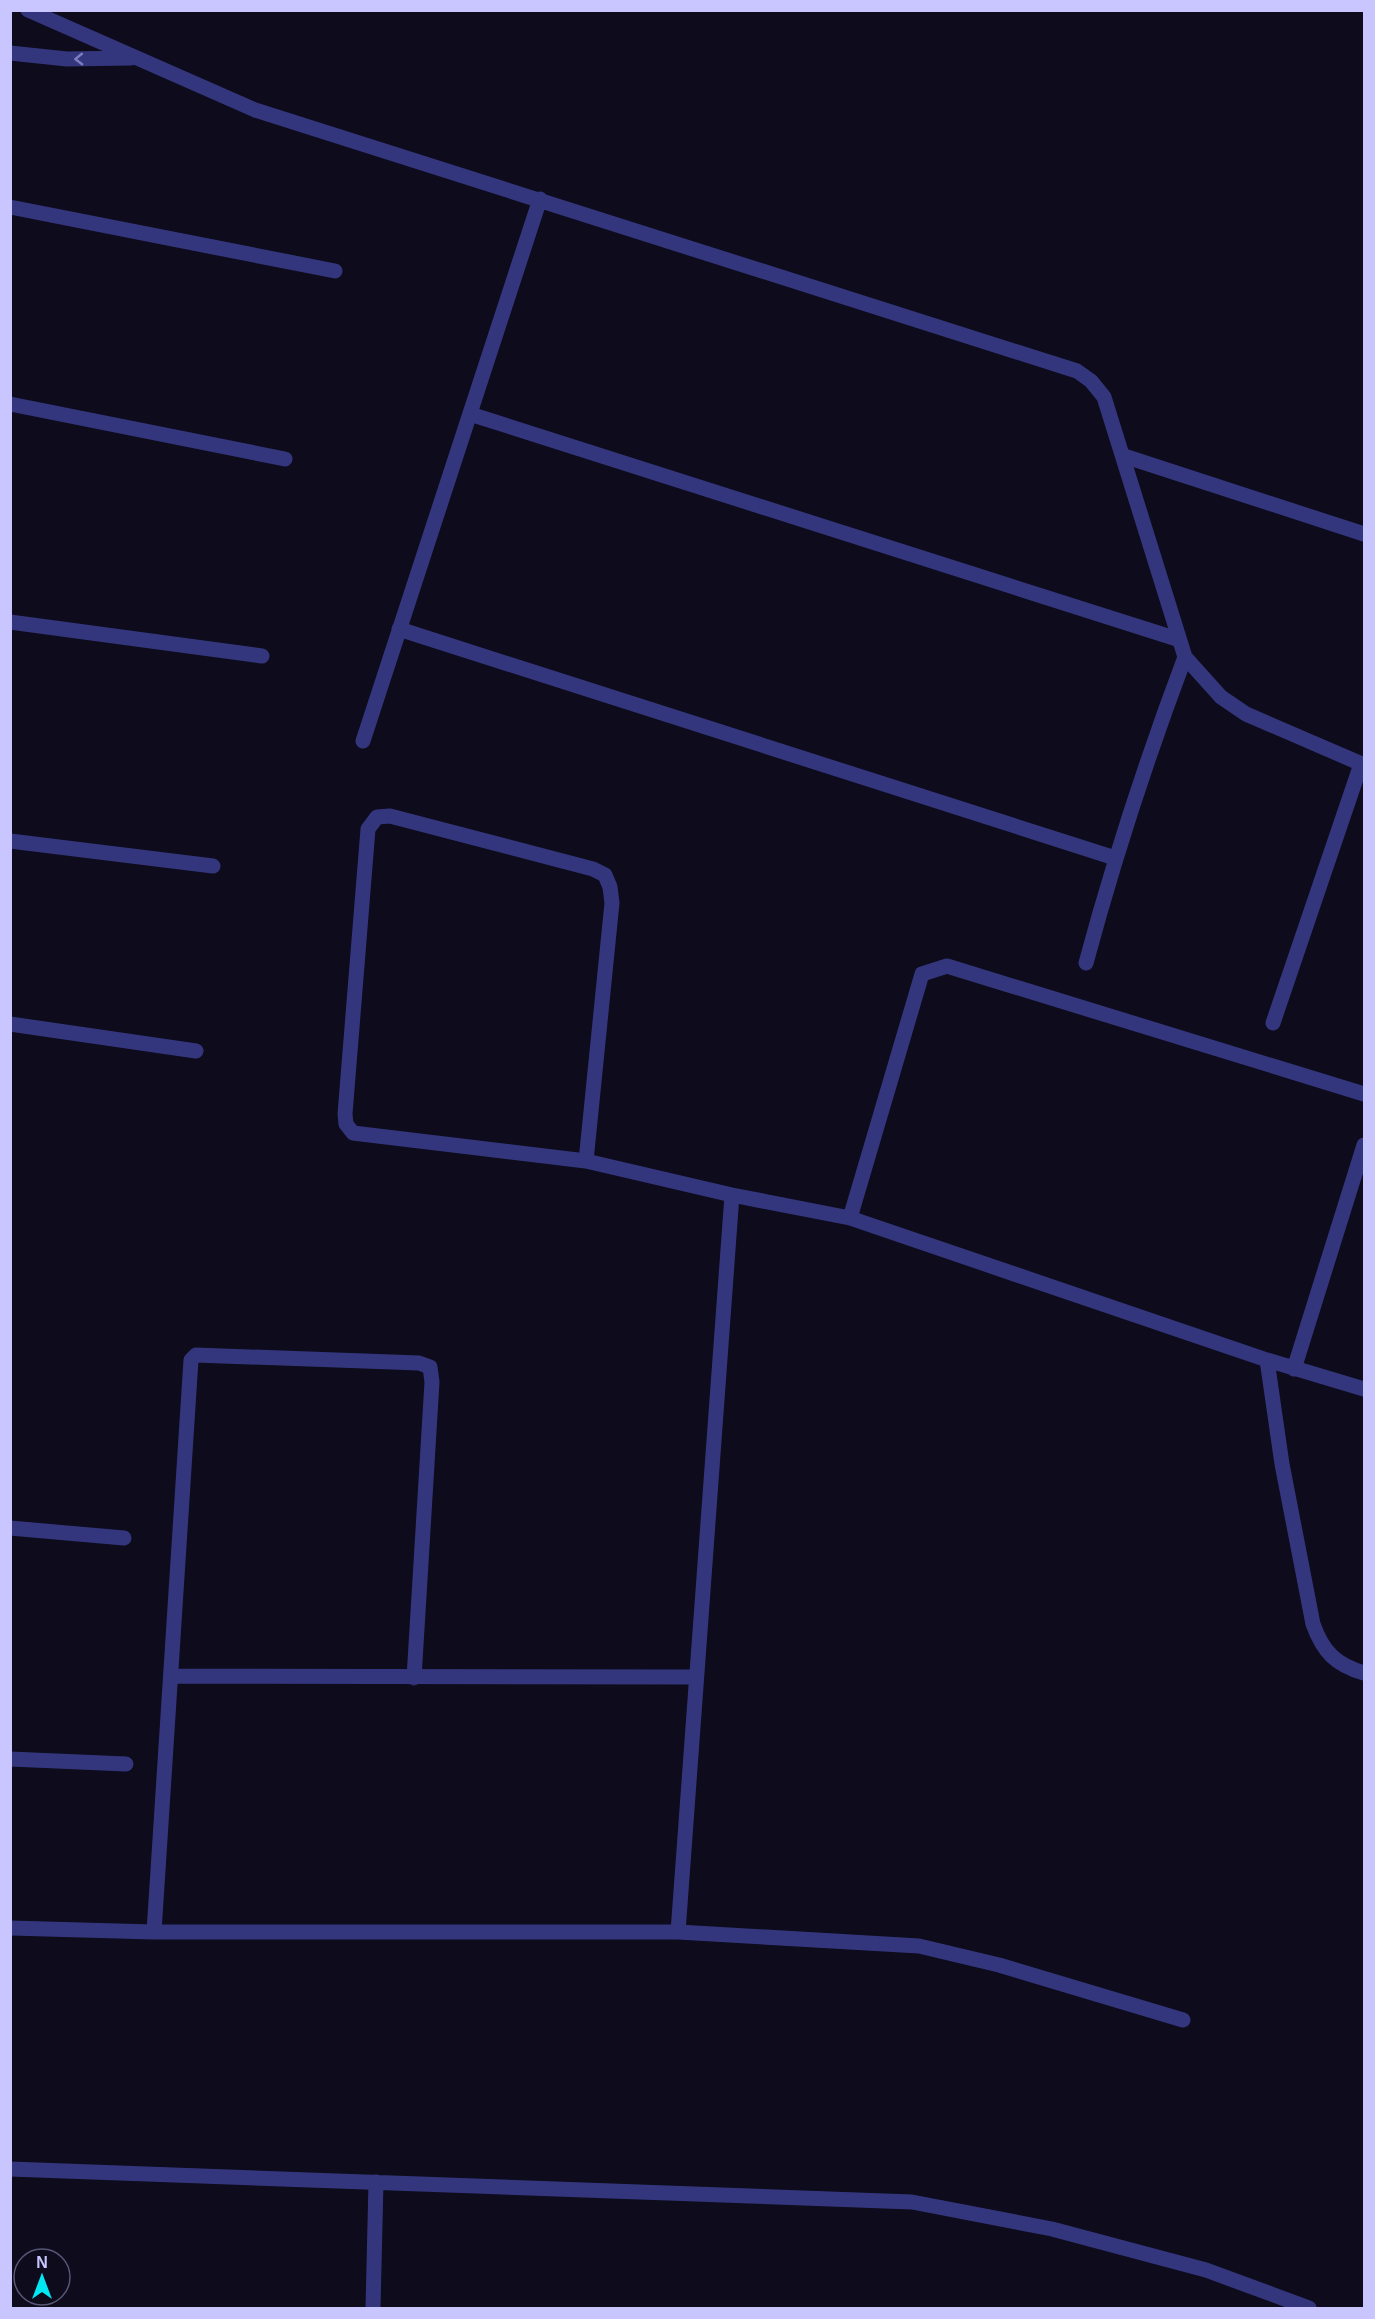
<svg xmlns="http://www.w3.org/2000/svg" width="1375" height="2319" viewBox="0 0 1375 2319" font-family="Helvetica,sans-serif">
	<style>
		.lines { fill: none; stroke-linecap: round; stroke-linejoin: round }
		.minor { stroke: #34367d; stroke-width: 15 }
		.oneway { stroke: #7e7ebe }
	</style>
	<rect width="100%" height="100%" fill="#0d0b1c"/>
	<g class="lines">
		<!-- minor -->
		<path class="minor" d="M28 10 255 110 1077 371 1091 381 1104 397 1185 657 1221 697 1246 714 1364 765
			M10 53 67 59 131 58
			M10 207 335 271
			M10 404 285 459
			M470 414 1177 639
			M1124 456 1364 534
			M10 622 262 656
			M399 629 1115 858
			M363 741 540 199
			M10 841 213 866
			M1086 963C1114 859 1147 758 1185 657
			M1273 1023 1361 764
			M10 1024 196 1051
			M586 1161 612 903 610 887 605 875 593 869 390 816 377 817 368 829 345 1114 346 1124 353 1133 586 1161 732 1195 850 1218 1267 1360 1364 1389
			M850 1218 922 974 947 966 1364 1094
			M1267 1360 1282 1464 1313 1624C1323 1652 1336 1665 1364 1673
			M1294 1369 1364 1145
			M10 1528 124 1538
			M172 1676 695 1677
			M10 1759 126 1764
			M10 1928 154 1932H678L919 1946 999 1965 1183 2020
			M154 1932 191 1360 196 1355 419 1363 430 1367 432 1382 414 1678
			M678 1932 732 1195
			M10 2169 912 2202 1052 2229 1206 2270 1309 2308
			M373 2308 376 2182"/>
	</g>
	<!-- one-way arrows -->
	<defs><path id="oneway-chevron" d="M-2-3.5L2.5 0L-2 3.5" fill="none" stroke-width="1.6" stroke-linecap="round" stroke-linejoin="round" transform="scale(1.5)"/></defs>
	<use class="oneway" href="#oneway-chevron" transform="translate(79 59) rotate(179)"/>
	<!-- border -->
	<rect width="1375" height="2319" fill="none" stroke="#c9c6ff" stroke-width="24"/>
	<!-- north arrow -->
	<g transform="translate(42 2277)"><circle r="28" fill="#0d0b1c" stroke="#585677" stroke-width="1.5"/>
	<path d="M0-4.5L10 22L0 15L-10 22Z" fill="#00e8f1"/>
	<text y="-9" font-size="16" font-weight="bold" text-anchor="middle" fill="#c9c6ff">N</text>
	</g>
</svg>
